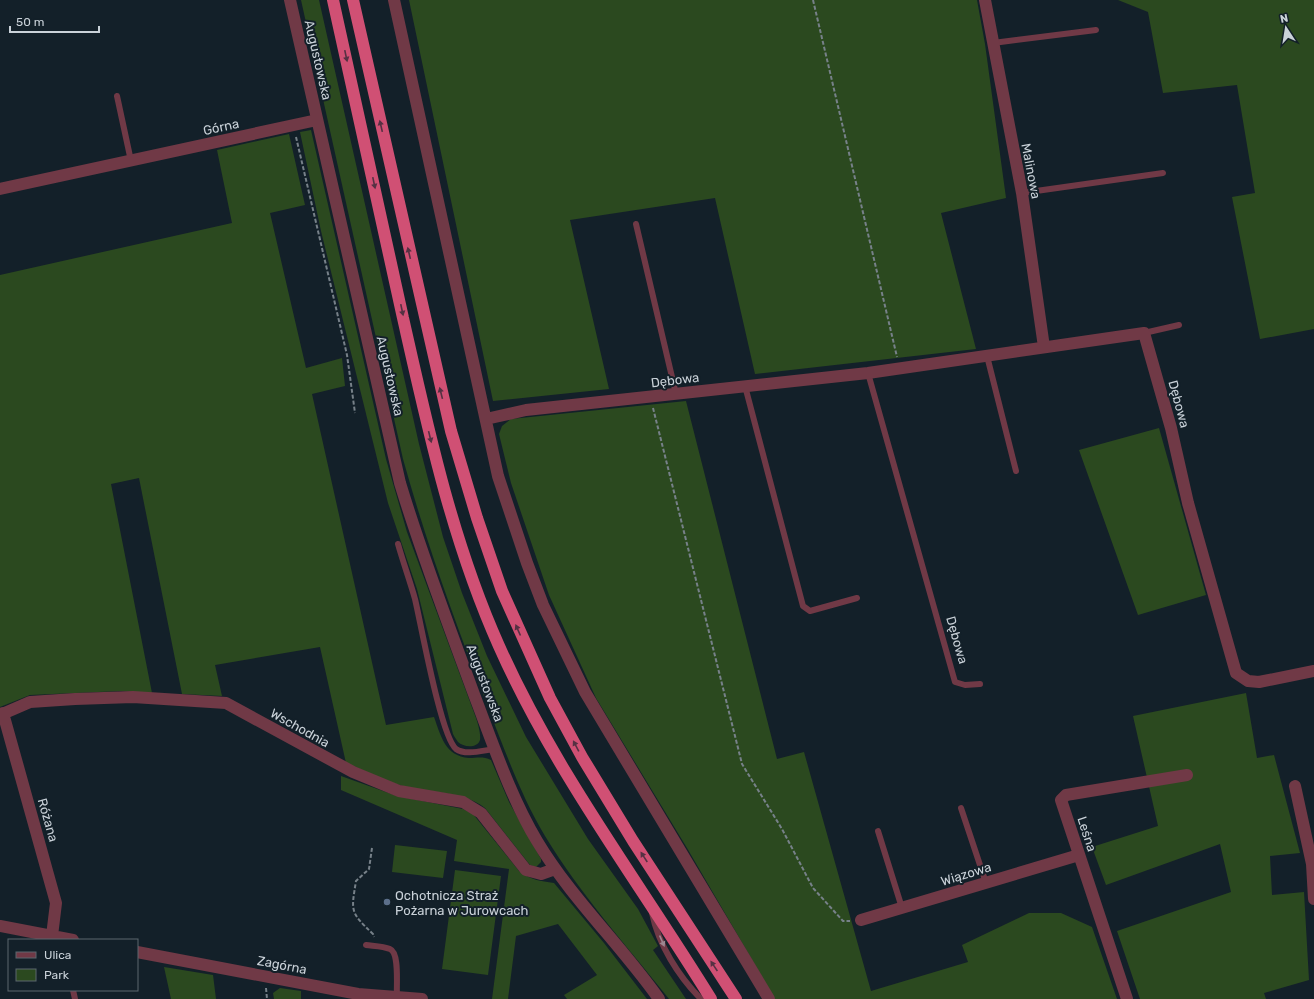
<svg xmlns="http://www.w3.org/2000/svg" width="1314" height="999" viewBox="0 0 1314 999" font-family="Rubik,sans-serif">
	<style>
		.green { fill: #2b491f }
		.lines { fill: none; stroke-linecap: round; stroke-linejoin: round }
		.path { stroke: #778189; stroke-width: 2; stroke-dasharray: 4 2; stroke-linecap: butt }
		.service { stroke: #703946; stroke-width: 6 }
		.minor { stroke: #703946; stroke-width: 12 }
		.trunk { stroke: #d05074; stroke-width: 12 }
		.oneway { fill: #553143 }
		.oneway2 { fill: #9d8690 }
		.service-dot { fill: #5c6f8a; stroke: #132029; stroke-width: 1.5 }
		.labels { text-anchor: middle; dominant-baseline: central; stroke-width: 4; stroke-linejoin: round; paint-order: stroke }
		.street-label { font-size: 13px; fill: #cad2d9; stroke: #132029 }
		.poi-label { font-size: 13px; fill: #cad2d9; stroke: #132029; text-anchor: start }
	</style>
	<rect width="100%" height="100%" fill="#132029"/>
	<!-- green -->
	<path class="green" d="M301 0H319L419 444 443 537 462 593 487 656 526 737 588 839 638 909 658 946 653 950 686 999H669C627 946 580 894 545 836 520 794 504 748 486 702 455 622 426 542 403 459Z
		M409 0H977L985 44 1006 198 941 213 976 349 755 374 715 198 570 220 609 389 493 401Z
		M1118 0H1314V329L1260 339 1232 197 1255 193 1237 85 1163 93 1148 12Z
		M311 130 386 459 407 532 476 718C478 724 481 734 480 740 477 749 463 747 458 742 456 739 454 736 453 734L417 589 388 503 321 231 300 132Z
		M289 134 305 205 270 213 306 368 342 358 345 386 312 394 386 725 434 717C441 736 445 756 469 758 477 758 483 756 491 760L509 802 541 859V862L536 867 530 865 485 808C462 790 430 794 403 786 383 781 364 770 346 763L320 647 215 665 222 696 182 694 139 478 111 484 152 693 121 691 30 695 0 707V275L232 223 217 150Z
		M686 401 777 759 804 752 871 991 968 962 962 945 1029 913H1061L1092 927 1117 999H775L687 848 596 698 549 595 511 483 499 434 502 426 511 419Z
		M1159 428 1206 595 1138 615 1079 450Z
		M1246 693 1257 758 1274 755 1300 853 1270 856 1272 895 1304 892 1309 980 1264 993 1266 999H1140L1117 931 1231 892 1220 844 1106 885 1092 847 1158 826 1133 716Z
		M341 776 397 796 463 809 473 814 519 871C531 880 540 881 554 883L604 943 647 999H567L564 995 597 975 558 924 516 936 508 999H492L509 869 454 861 457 840 341 790Z
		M395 845 447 851 443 878 392 872Z
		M455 870 501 876 488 975 442 969Z
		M164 967 213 975 216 999H171Z
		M280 988 301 991V999H274L273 993Z"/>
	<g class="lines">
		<!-- path -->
		<path class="path" d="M813 0 897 357
			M296 137 347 355 355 413
			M653 408 742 764 782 829 813 888 843 921H850
			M372 848 369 869 356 881C351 912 350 912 373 934L374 937
			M266 988 267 999"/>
		<!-- service -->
		<path class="service" d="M993 43 1096 30
			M117 96 131 161
			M1022 193 1163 173
			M636 224 676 394
			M1144 333 1179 325
			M987 356 1016 471
			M868 373 955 682 965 685 980 684
			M745 386 803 606 810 611 857 598
			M398 544C403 562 410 581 415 599 421 624 441 737 456 749 466 756 484 750 495 749
			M961 808 986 883
			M878 831 902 908
			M652 913C658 944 679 977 701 999
			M366 945C373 946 383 946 390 949 400 953 396 987 397 997
			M73 990 75 999"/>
		<!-- minor -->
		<path class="minor" d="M290 0 400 483C422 556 449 626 475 697 493 744 511 798 537 841 571 898 621 945 659 999
			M394 0 498 476 527 563 543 605 585 692 769 999
			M985 0 1022 193 1044 347
			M0 189 317 120
			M486 419 526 410 868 373 1144 333 1171 428 1188 503 1236 673 1248 681 1259 682 1314 671
			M3 713 56 903 52 936
			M0 715 30 702 75 699 133 697 226 703 353 772 399 791 463 802 481 813 526 870 541 874 555 869
			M1295 786 1312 864 1314 899
			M861 920 1079 855
			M0 926 73 940
			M137 952 358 994 422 999
			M1127 999 1061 800 1066 795 1187 775"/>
		<!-- trunk -->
		<path class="trunk" d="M333 0C357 106 380 212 403 318 428 429 452 541 499 646 555 772 639 882 711 999
			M353 0 451 431 477 518 502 591 550 698 582 757 633 841 736 999"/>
	</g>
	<!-- one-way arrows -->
	<defs><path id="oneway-solid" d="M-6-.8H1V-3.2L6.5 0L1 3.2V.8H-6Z"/></defs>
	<g class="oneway">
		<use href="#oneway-solid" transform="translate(346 56) rotate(78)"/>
		<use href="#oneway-solid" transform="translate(381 126) rotate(-103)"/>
		<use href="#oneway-solid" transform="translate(374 183) rotate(78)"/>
		<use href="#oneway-solid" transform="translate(409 253) rotate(-103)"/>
		<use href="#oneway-solid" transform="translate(402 310) rotate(78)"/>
		<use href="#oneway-solid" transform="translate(441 393) rotate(-104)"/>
		<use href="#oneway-solid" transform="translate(430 437) rotate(76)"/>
		<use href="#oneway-solid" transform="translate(518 630) rotate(-114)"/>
		<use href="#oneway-solid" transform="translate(576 746) rotate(-118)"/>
		<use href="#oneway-solid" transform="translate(644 857) rotate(-123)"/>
		<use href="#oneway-solid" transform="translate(714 966) rotate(-124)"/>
	</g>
	<use class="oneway2" href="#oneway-solid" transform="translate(662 941) rotate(66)"/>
	<!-- markers -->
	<circle class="service-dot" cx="387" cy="902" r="4"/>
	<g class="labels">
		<!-- street labels -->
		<g class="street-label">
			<text transform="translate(318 60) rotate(77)">Augustowska</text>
			<text transform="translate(221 127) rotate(-12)">Górna</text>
			<text transform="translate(1031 171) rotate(79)">Malinowa</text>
			<text transform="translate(390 376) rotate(77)">Augustowska</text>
			<text transform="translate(675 380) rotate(-7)">Dębowa</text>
			<text transform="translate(1179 404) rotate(75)">Dębowa</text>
			<text transform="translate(957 640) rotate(74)">Dębowa</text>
			<text transform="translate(485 683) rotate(69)">Augustowska</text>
			<text transform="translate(300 728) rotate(29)">Wschodnia</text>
			<text transform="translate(48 820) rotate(74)">Różana</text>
			<text transform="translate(1087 834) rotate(72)">Leśna</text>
			<text transform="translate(966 874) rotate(-17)">Wiązowa</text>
			<text transform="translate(282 965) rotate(11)">Zagórna</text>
		</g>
		<!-- poi labels -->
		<g class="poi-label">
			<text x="395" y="895">Ochotnicza Straż<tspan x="395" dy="15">Pożarna w Jurowcach</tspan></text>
		</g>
	</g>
	<!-- legend -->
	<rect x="8" y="939" width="130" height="52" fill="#132029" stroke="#5c676f"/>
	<rect x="16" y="952" width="20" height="6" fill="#703946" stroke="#5c676f"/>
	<text x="44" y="959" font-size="12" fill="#cad2d9">Ulica</text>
	<rect x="16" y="969" width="20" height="12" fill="#2b491f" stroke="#5c676f"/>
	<text x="44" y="979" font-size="12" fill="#cad2d9">Park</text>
	<!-- north arrow -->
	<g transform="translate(1286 28) rotate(348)" stroke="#132029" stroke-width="3" paint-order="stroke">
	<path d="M0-3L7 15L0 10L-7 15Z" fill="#cad2d9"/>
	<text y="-6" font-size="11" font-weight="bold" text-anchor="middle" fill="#cad2d9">N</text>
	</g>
	<!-- scale -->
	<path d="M10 26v6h89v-6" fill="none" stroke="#cad2d9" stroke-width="2"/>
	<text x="16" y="26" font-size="12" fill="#cad2d9" stroke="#132029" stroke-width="3" paint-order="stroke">50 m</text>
</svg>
